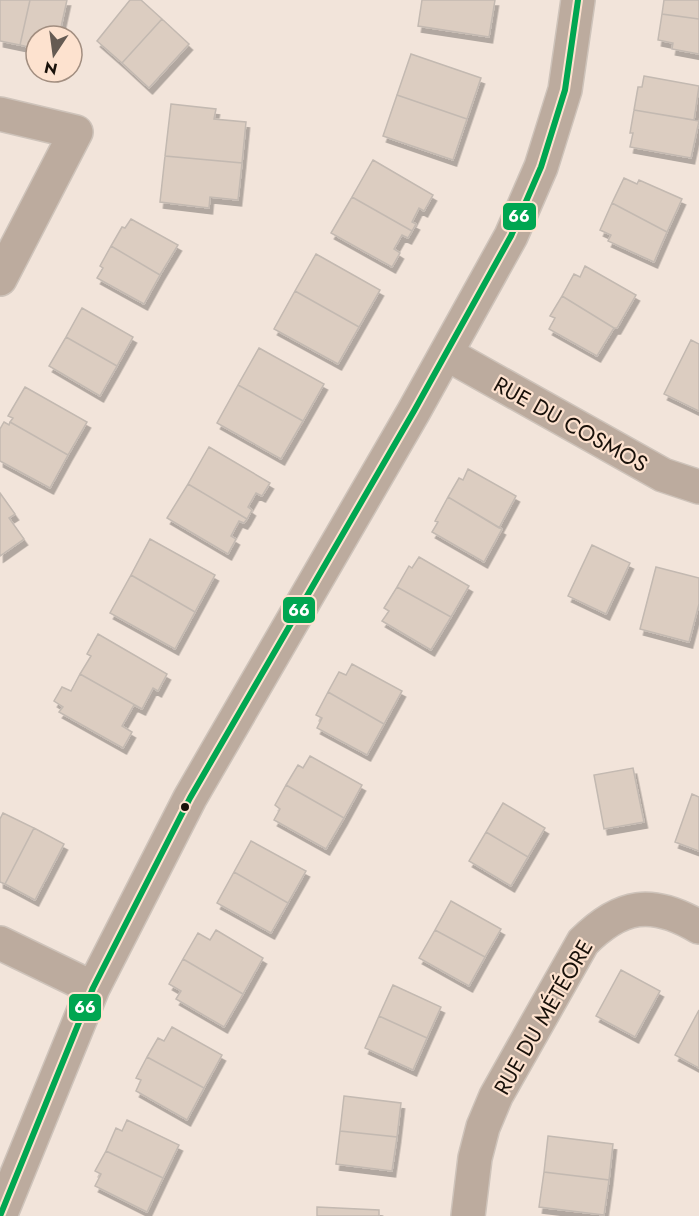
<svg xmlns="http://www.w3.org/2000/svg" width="699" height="1216" viewBox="0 0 699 1216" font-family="Jost,sans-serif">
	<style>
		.building { fill: #dccdc1; stroke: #c3b9b1; stroke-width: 1.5; filter: url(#shadow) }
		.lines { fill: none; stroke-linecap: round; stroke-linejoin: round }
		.minor-casing { stroke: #cec3ba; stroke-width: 36 }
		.minor { stroke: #bcab9e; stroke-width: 33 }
		.bus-1-casing { stroke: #fde2cf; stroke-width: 10 }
		.bus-1 { stroke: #00a651; stroke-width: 6 }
		.bus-dot { fill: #19110a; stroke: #fde2cf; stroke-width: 2 }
		.labels { text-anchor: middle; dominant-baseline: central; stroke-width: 4.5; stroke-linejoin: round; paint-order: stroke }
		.street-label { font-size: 22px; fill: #19110a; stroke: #fde2cf }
		.line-badge { stroke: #fde2cf; stroke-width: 2 }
		.badge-label { font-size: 16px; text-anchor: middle; font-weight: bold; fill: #fff }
	</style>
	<defs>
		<filter id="shadow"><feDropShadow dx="3.5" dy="6" stdDeviation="0" flood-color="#0004"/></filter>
	</defs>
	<rect width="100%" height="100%" fill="#f2e4da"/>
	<!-- building -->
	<path class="building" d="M0 0H30L20 45 0 41Z
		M30 0H67L59 36H36V49L20 45Z
		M130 0H141L162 19 122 63 97 41Z
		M422 0H495L489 37 418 26Z
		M664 0H699V19L662 14Z
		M662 14 699 19V54L672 49 673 43 658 40Z
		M162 19 189 44 149 88 122 63Z
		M411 54 481 78 467 119 397 95Z
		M644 76 699 86 694 120 634 110 638 87H642Z
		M397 95 467 119 453 160 383 136Z
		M171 104 216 109 214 119 246 122 242 163 165 156Z
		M634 110 699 121 691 158 630 147 633 133H630Z
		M165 156 242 163 238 200 210 197 209 208 160 202Z
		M373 160 433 195 424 211 419 208 412 222 416 224 412 231 352 197Z
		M624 178 637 184 639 180 682 199 667 232 612 203Z
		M352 197 412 231 408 238 402 235 394 249 400 253 392 267 331 233Z
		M612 203 667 232 654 262 608 241 611 235 600 230Z
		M131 219 178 245 160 275 111 246 122 227 125 228Z
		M111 246 160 275 144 304 97 278 103 268 100 266Z
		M316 254 380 290 359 327 295 291Z
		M585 266 636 295 617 328H614L562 296 574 274 580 277Z
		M295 291 359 327 338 364 274 329Z
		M562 296 614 328 597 356 549 329 555 318 550 316Z
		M82 308 133 337 117 366 66 337Z
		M66 337 117 366 100 396 49 366Z
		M691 340 699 344V411L664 394Z
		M259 348 324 384 303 421 238 385Z
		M238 385 303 421 281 459 217 423Z
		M25 387 87 422 68 455 10 422 13 418 8 416Z
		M4 422 9 425 10 422 68 455 50 488 0 461V429Z
		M209 447 270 483 262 496 256 493 248 507 252 510 247 519 188 484Z
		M468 469 516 496 499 528 448 497 459 478 463 480Z
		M188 484 247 519 244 523 239 521 231 536 236 539 228 554 167 518Z
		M0 493 15 514 9 518 24 539 0 556Z
		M448 497 502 529 484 562 432 532 438 522 435 521Z
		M150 539 215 575 195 612 131 575Z
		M592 545 630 563 606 614 568 596Z
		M419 557 469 586 451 617 397 587 409 566 412 568Z
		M656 567 699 578V604L689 642 640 629Z
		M131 575 195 612 175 649 110 613Z
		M397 587 451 617 431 650 382 621 389 611 384 608Z
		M98 634 167 674 158 691 153 688 142 709 80 674 91 656 87 654Z
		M352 664 402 691 384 724 328 692 339 672 346 675Z
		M80 674 142 709 134 705 122 726 132 732 123 748 59 712 63 707 54 701 62 687 71 691Z
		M328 692 384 724 367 755 317 728 322 718 316 715Z
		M310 756 362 785 344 818 286 785 298 765 303 768Z
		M633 768 644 822 604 829 594 775Z
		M286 785 344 818 326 849 274 820 280 809 275 805Z
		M692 794 699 797V851L675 842Z
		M503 803 545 828 528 857 486 832Z
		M3 813 34 828 5 884 0 882V819Z
		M34 828 64 844 35 900 5 884Z
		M486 832 528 857 511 886 469 861Z
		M251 841 306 871 288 903 234 872Z
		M234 872 288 903 271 933 217 903Z
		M451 901 501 929 485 957 435 930Z
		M216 930 263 958 243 994 183 959 198 933 210 940Z
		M435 930 485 957 469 986 419 958Z
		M183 959 243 994 224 1027 176 999 181 991 169 984Z
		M621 970 660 991 635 1037 596 1016Z
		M393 985 441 1007 427 1038 379 1016Z
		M699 1010V1068L675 1055Z
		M379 1016 427 1038 413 1070 365 1048Z
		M172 1027 222 1055 204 1088 147 1057 158 1038 164 1041Z
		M147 1057 204 1088 187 1120 136 1091 141 1080 136 1078Z
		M344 1096 401 1103 397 1137 340 1131Z
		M127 1120 179 1145 163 1178 106 1151 116 1128 122 1131Z
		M340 1131 397 1137 392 1171 336 1164Z
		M548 1136 613 1144 609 1180 544 1172Z
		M106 1151 163 1178 147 1212 95 1186 101 1174 95 1171Z
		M544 1172 609 1180 604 1215 539 1207Z
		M317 1207 379 1210V1216H317Z"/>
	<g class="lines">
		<!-- minor casing -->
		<g class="minor-casing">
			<path id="minor" d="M0 114 76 132 0 279
				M447 354 663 475 699 487
				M0 943 93 988
				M0 1216 93 988 190 798 414 411 511 236 541 167 565 90 578 0
				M468 1216 475 1158 483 1127 496 1096 583 942C621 904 652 899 699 927"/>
		</g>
		<!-- minor -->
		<use href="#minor" class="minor"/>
		<!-- bus-1 casing -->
		<g class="bus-1-casing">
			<path id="bus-1" d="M0 1216 93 988 190 798 414 411 511 236 541 167 565 90 578 0"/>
		</g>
		<!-- bus-1 -->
		<use href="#bus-1" class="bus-1"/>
	</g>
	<!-- markers -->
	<circle class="bus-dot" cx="185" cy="807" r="5"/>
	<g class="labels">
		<!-- street labels -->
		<g class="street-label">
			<text transform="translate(571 424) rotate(29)">RUE DU COSMOS</text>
			<text transform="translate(543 1017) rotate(-60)">RUE DU MÉTÉORE</text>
		</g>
	</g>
	<g class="line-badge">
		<rect x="502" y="202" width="35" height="29" rx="6" fill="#00a651"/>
		<rect x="282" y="596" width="34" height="28" rx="6" fill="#00a651"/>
		<rect x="68" y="993" width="34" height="29" rx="6" fill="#00a651"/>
	</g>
	<g class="badge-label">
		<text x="519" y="222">66</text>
		<text x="299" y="616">66</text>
		<text x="85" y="1013">66</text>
	</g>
	<!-- north arrow -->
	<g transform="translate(54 54) rotate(193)"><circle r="28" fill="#fde2cf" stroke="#a28e80" stroke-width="1.5"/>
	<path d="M0-4.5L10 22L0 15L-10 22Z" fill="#655b53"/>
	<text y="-9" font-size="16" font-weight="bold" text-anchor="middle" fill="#19110a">N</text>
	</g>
</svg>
